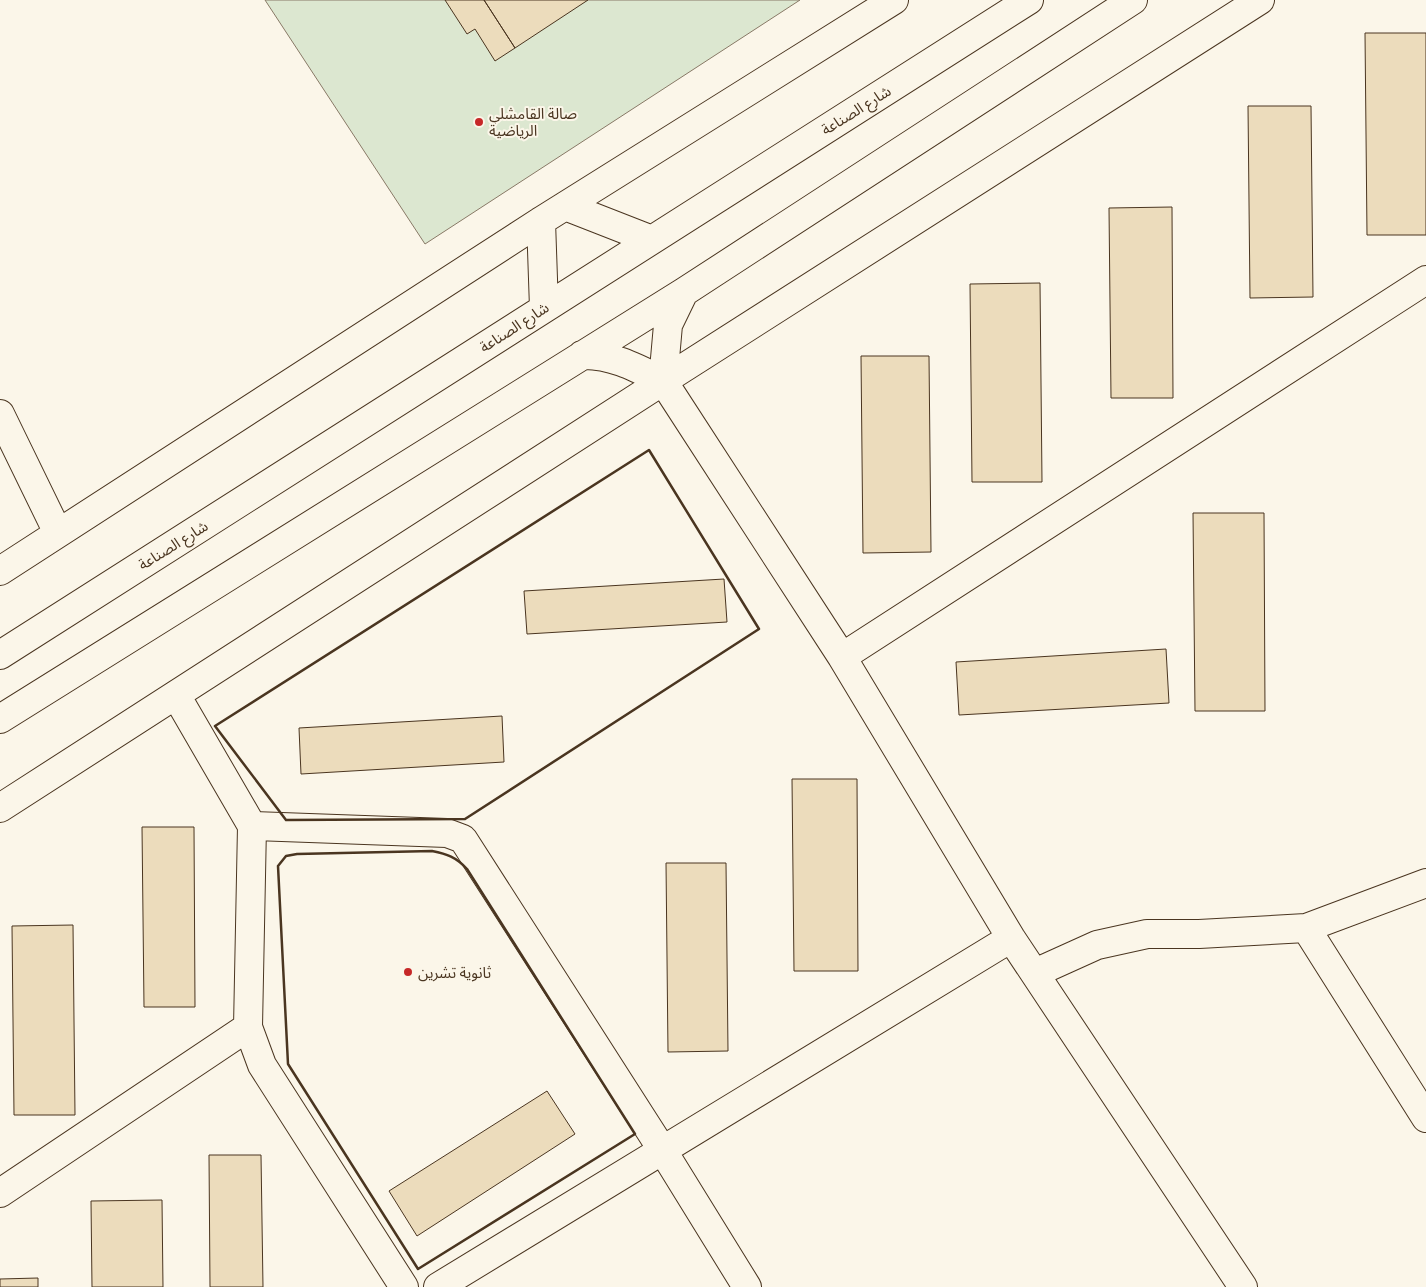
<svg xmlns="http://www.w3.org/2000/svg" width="1426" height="1287" viewBox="0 0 1426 1287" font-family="'Archivo Narrow','Noto Sans Arabic',sans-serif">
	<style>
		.green { fill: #dce7d0; stroke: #887966 }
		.building { fill: #ecdcbc; stroke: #4a3520 }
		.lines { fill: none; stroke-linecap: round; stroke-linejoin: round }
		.minor-casing { stroke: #4a3520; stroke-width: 30 }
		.minor { stroke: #fbf6e9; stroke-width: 28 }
		.wall { stroke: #4a3520; stroke-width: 2.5 }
		.poi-dot { fill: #c62828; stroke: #fbf6e9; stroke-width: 2 }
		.labels { text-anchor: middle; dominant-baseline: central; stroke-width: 4; stroke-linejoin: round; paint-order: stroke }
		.street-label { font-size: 15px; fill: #4a3520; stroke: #fbf6e9 }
		.poi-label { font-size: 15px; fill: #4a3520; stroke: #fbf6e9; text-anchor: start }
	</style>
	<rect width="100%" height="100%" fill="#fbf6e9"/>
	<!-- green -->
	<path class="green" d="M265 0H800L425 244Z"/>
	<!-- building -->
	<path class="building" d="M445 0H484L515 48 495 61 475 29 467 34Z
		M484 0H588L515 48Z
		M1365 33H1426V235H1367Z
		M1248 106H1311L1313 297 1250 298Z
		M1172 207 1173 398H1111L1109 208Z
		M1040 283 1042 482H972L970 284Z
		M861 356H929L931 552 863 553Z
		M1193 513H1264L1265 711H1195Z
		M724 579 727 622 527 634 524 591Z
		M1166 649 1169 703 959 715 956 662Z
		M502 716 504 762 301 774 299 728Z
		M792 779H857L858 971H794Z
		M142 827H194L195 1007H144Z
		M666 863H726L728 1051 668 1052Z
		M73 925 75 1115H14L12 926Z
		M547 1091 575 1134 417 1236 389 1191Z
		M209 1155H261L263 1287H210Z
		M162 1200 163 1287H92L91 1201Z
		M38 1278V1287H0V1279Z"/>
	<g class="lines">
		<!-- minor casing -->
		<g class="minor-casing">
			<path id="minor" d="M565 206 652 240
				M541 221 544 308
				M582 355C611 354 637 368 663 381L842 657 1011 938 1243 1287
				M663 381 668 325 684 292
				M0 414 58 533
				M0 571 541 221 894 0
				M0 655 1029 0
				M842 657 1426 280
				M176 695 252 826 447 833 463 839 663 1151 747 1287
				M0 719 684 292 1133 0
				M0 808 663 381 1260 0
				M252 826 248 1027 262 1065 404 1287
				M1306 928 1426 1118
				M1035 973 1097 945 1147 934H1199L1306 928 1426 883
				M0 1193 248 1027
				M438 1287 1011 938"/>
		</g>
		<!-- minor -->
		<use href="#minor" class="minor"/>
		<!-- wall -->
		<path class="wall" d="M649 450 759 629 465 819 286 820 215 726Z
			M432 851C447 854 456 857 467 869L635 1134 418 1269 288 1064 278 866 286 856 297 854Z"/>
	</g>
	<!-- markers -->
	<g class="poi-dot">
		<circle cx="479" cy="122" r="5"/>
		<circle cx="408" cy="972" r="5"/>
	</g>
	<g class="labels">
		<!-- street labels -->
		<g class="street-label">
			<text transform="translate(856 110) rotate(-32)">شارع الصناعة</text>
			<text transform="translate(514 327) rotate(-33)">شارع الصناعة</text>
			<text transform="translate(173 545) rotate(-32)">شارع الصناعة</text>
		</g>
		<!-- poi labels -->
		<g class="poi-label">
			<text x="489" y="113">صالة القامشلي<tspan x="489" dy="17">الرياضية</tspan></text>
			<text x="418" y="972">ثانوية تشرين</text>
		</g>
	</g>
</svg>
